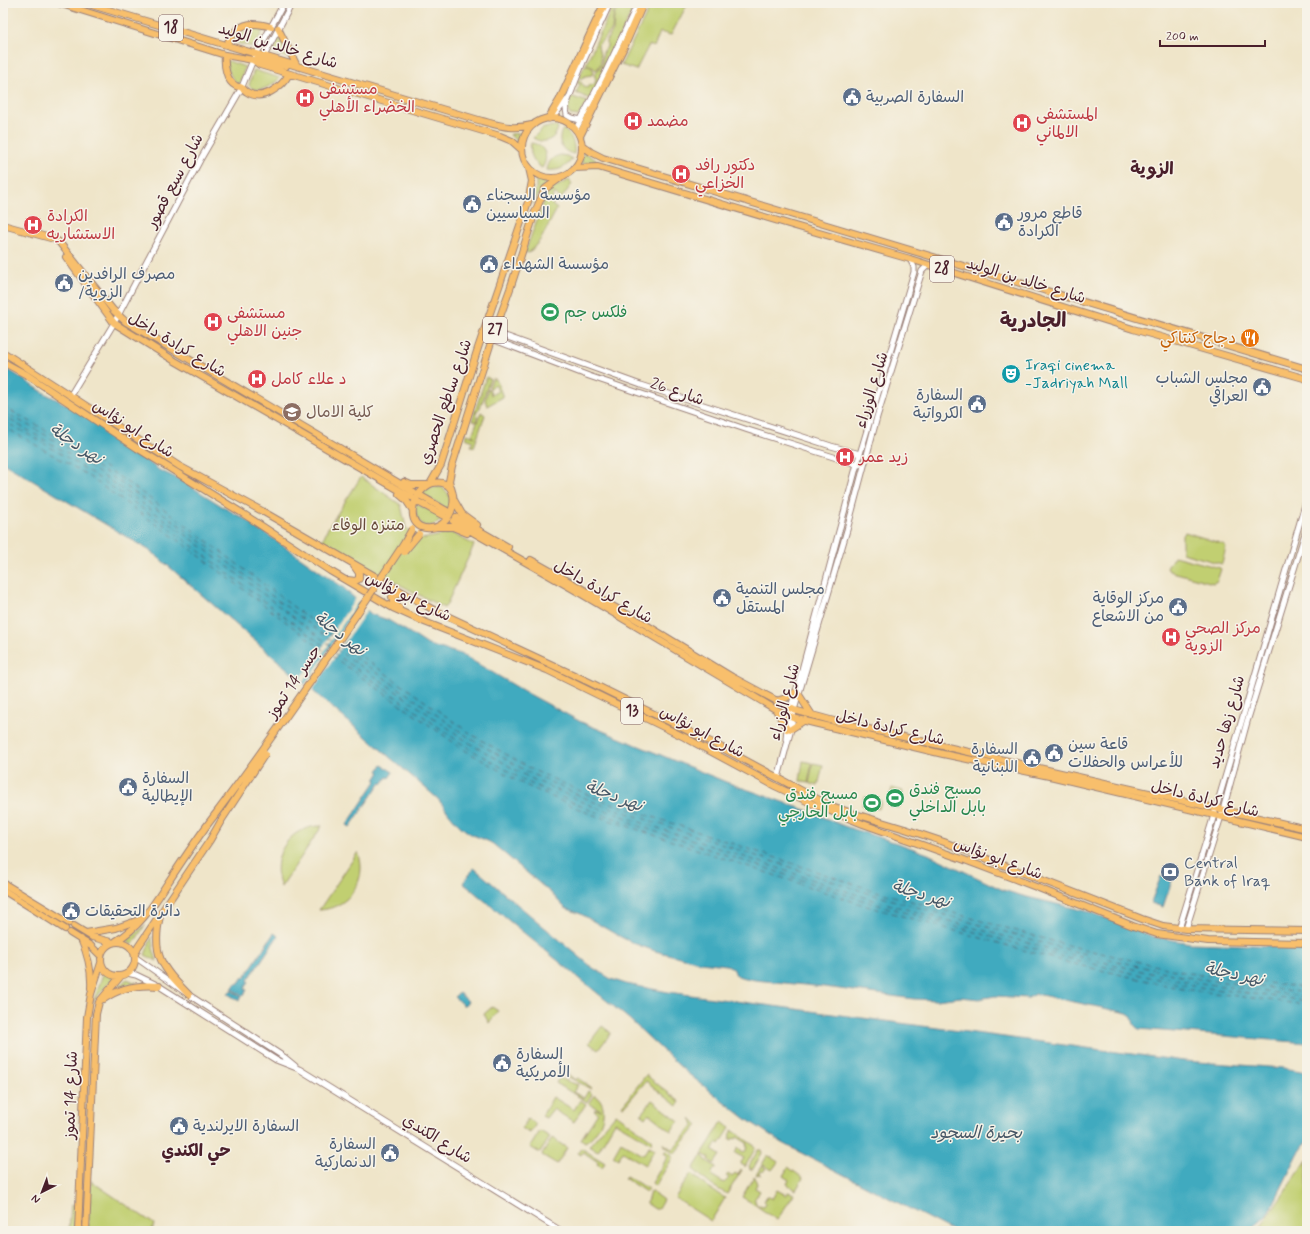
<svg xmlns="http://www.w3.org/2000/svg" width="1310" height="1234" viewBox="0 0 1310 1234" font-family="Mynerve,'Playpen Sans Arabic',sans-serif">
	<style>
		.green { fill: #c1cf71; stroke: #86774e }
		.water { fill: #40aabf; stroke: #456475 }
		.pier { fill: #efe5c9 }
		.lines { fill: none; stroke-linecap: round; stroke-linejoin: round }
		.ferry { stroke: #465766; stroke-width: 1; stroke-dasharray: 5 4; stroke-linecap: butt }
		.minor-casing { stroke: #9c827a; stroke-width: 7 }
		.major-casing { stroke: #9c827a; stroke-width: 8 }
		.highway-casing { stroke: #9c827a; stroke-width: 9 }
		.minor { stroke: #fff; stroke-width: 5 }
		.major { stroke: #f8bf6c; stroke-width: 6 }
		.highway { stroke: #f8bf6c; stroke-width: 7 }
		.major-bridge-casing { stroke: #9c827a; stroke-width: 8; stroke-linecap: butt }
		.major-bridge { stroke: #f8bf6c; stroke-width: 6 }
		.labels { text-anchor: middle; dominant-baseline: central; stroke-width: 3; stroke-linejoin: round; paint-order: stroke }
		.shield { fill: #f7f3e8; stroke: #7e5f64; stroke-width: 1 }
		.shield-label { font-size: 15px; font-weight: bold; fill: #4a1f2b }
		.street-label { font-size: 16px; fill: #4a1f2b; stroke: #f7f3e8 }
		.health-label { font-size: 16px; fill: #be3a42; stroke: #f7f3e8; text-anchor: start }
		.service-label { font-size: 16px; fill: #4e5e75; stroke: #f7f3e8; text-anchor: start }
		.leisure-label { font-size: 16px; fill: #27864d; stroke: #f7f3e8; text-anchor: start }
		.food-label { font-size: 16px; fill: #c56008; stroke: #f7f3e8; text-anchor: end }
		.culture-label { font-size: 16px; fill: #0d838f; stroke: #f7f3e8; text-anchor: start }
		.education-label { font-size: 16px; fill: #785e54; stroke: #f7f3e8; text-anchor: start }
		.park-label { font-size: 16px; fill: #684b3c; stroke: #f7f3e8 }
		.neighbourhood-label { font-size: 17px; font-weight: bold; fill: #4a1f2b; stroke: #f7f3e8 }
		.water-label { font-size: 17px; font-style: italic; fill: #465766; stroke: #f7f3e8 }
		.district-label { font-size: 20px; font-weight: bold; fill: #4a1f2b; stroke: #f7f3e8 }
	</style>
	<rect width="100%" height="100%" fill="#f7f3e8"/>
	<filter id="ink" filterUnits="userSpaceOnUse"><feTurbulence type="fractalNoise" baseFrequency=".025" numOctaves="2"/><feDisplacementMap in="SourceGraphic" scale="8" xChannelSelector="R" yChannelSelector="G"/><feConvolveMatrix kernelMatrix="1 2 1 2 8 2 1 2 1" color-interpolation-filters="sRGB"/></filter>
	<filter id="wash" filterUnits="userSpaceOnUse"><feTurbulence type="fractalNoise" baseFrequency=".012" numOctaves="4" result="noise"/><feDisplacementMap in="SourceGraphic" scale="16" xChannelSelector="R" yChannelSelector="G"/><feGaussianBlur stdDeviation="0.9" result="paint"/><feColorMatrix in="noise" values="0 0 0 0 0 0 0 0 0 0 0 0 0 0 0 0 0 1.4 0 .05"/><feComposite in="paint" operator="in"/></filter>
	<g filter="url(#wash)">
		<rect width="100%" height="100%" fill="#efe5c9"/>
		<!-- green -->
		<path class="green" d="M614 3H619L614 10 612 30 598 45C599 55 605 61 596 70L590 65 586 64Z
			M621 3H636L590 99 576 93 580 84 577 83 578 79 584 86 587 88 589 85H593L595 83 596 79 594 75 602 64 603 52 607 47V39L613 31 614 15Z
			M652 3H688L671 35 660 32 654 47 649 45 636 70 621 65Z
			M260 28 264 29 254 47 230 42C239 32 247 29 260 28Z
			M278 37H279L291 59 271 52Z
			M226 60 245 67 239 85C230 78 228 70 226 60Z
			M585 65 591 67 594 71 592 75 585 76 581 79 579 77Z
			M254 70 280 78C273 85 256 96 249 85Z
			M570 96 588 102 578 116 570 115 568 111Z
			M552 126 558 127C556 140 544 145 533 138L542 129Z
			M563 129C572 135 575 143 574 154 561 152 556 140 563 129Z
			M524 133 520 144 510 135 511 134Z
			M531 143C544 144 550 157 542 168 533 162 529 154 531 143Z
			M584 152 596 160V162L581 163Z
			M560 155 567 156 572 159C566 168 558 171 547 170 548 162 552 157 560 155Z
			M536 175 543 179 549 180 542 187 534 204 532 203 536 188Z
			M569 180 572 184 561 199 555 193 552 197 555 200 552 205 557 209 541 239 529 253 525 252 547 193 551 189Z
			M486 377 490 379 480 408 476 412 477 417 476 422 472 420Z
			M492 379H496L503 397 487 406 485 400 488 389 490 390 491 395 498 391 495 384 491 388H489Z
			M481 412 485 415 474 447 471 446 473 441 466 438 467 434 475 437 472 435Z
			M361 477 401 505 406 528 422 539 452 533 474 545 446 606 444 608 321 543 328 528Z
			M432 487H441C451 493 451 501 449 510L421 494 426 490Z
			M416 504 445 517C429 533 414 527 416 504Z
			M1185 532 1223 544 1226 547 1222 564 1182 553V535Z
			M1174 556 1220 568 1221 569 1217 581 1213 583 1169 571 1167 568Z
			M803 761 812 763 808 783 800 781Z
			M813 763 823 765 818 786 809 783Z
			M892 788 903 791 899 808 888 805Z
			M864 797 881 801 879 809 862 805Z
			M322 826 281 887C268 857 290 825 322 826Z
			M358 852C369 880 348 909 319 910Z
			M145 926 132 945 127 941 145 925Z
			M152 936 153 948 157 961 145 955Z
			M104 971 110 976 114 977 100 993 93 1003Z
			M127 979 137 983 117 987Z
			M492 1007 498 1011 489 1023 484 1014Z
			M602 1026 611 1033 598 1050 589 1043Z
			M563 1070 575 1080 578 1078 592 1088 591 1089 561 1073Z
			M646 1075 680 1102 677 1106 646 1081 624 1107 622 1106Z
			M559 1078 578 1085 573 1092 584 1098 588 1091 592 1094 587 1102 556 1083Z
			M595 1095C612 1106 600 1134 585 1142L581 1139 598 1113 594 1110 595 1109 601 1110 589 1104Z
			M553 1097 574 1110 580 1100 586 1104 574 1122 553 1109 546 1118 542 1116Z
			M652 1100 679 1121 671 1131 649 1114 646 1118 641 1114Z
			M616 1114 652 1140 651 1143 615 1122 598 1151 589 1146Z
			M691 1118 698 1125 674 1154 663 1144V1143L673 1150 694 1124 690 1119Z
			M527 1119 536 1124 530 1133 522 1128Z
			M722 1122 730 1128 720 1144 717 1142 712 1150 720 1155 714 1164 709 1160 710 1158 702 1154Z
			M732 1130 756 1147 745 1167 740 1164 744 1158 735 1153 738 1148 741 1150 740 1151 744 1153 748 1147 746 1146 747 1143 737 1137 736 1139 733 1138 732 1140 730 1139 731 1136 730 1135 732 1132Z
			M540 1131 550 1137 540 1153 530 1147Z
			M552 1138 567 1148 557 1164 542 1155Z
			M621 1142 643 1155 649 1146 655 1149 645 1165 623 1152 618 1159 613 1156Z
			M581 1148 605 1163 602 1167 597 1164 598 1162 583 1152 581 1155 578 1153Z
			M666 1150 672 1156V1159L655 1186 652 1183 668 1156 664 1153Z
			M758 1150H761L762 1153 753 1169H750L749 1166Z
			M702 1155 706 1160 716 1167 712 1172 713 1173 711 1175 724 1183 729 1178 726 1176 728 1174 732 1177 735 1173 738 1175 741 1169 742 1170 727 1194 711 1185 693 1169Z
			M767 1156H769L778 1162 772 1170 764 1165 763 1167 766 1168 763 1172 761 1171 759 1173 761 1175 759 1174 756 1175Z
			M1307 1160V1231H1258Z
			M788 1167 803 1178 796 1190 787 1184 789 1180 783 1176Z
			M691 1173 707 1187 725 1198 711 1221 675 1198Z
			M626 1176 648 1189 646 1192 624 1178Z
			M754 1176 757 1184 755 1188 760 1191 754 1200 756 1201 755 1203 758 1205 757 1206 742 1197Z
			M91 1181 154 1224 152 1231H88Z
			M777 1190 786 1195 788 1192 794 1194 777 1220 758 1207 759 1205 764 1206 766 1203 764 1201 767 1196 772 1199Z
			M651 1191 663 1200 658 1209H655L646 1203C649 1199 648 1195 651 1191Z
			M71 1205H76L74 1231H69Z"/>
		<!-- water -->
		<path class="water" d="M3 366 46 394 72 407 132 449 159 470 181 480 225 508 247 520 344 588 371 614 388 620 410 633 428 645 461 654 529 694 581 722 726 782 811 812 844 826 903 845 928 854 1003 890 1023 896 1090 912 1155 937 1190 943 1307 947V1043L1139 1029C1130 1025 1136 1017 1127 1013L1036 994 1028 998 995 996 979 999 961 997 936 1000 914 999 825 987 755 980 741 977 736 975 733 968 727 965 700 962 655 951 633 943 617 935 581 914 565 908 551 893 493 844C484 838 473 837 465 830 454 822 446 809 438 799L152 552 3 463Z
			M382 765 393 772 389 778 387 777 382 784 380 783 350 827 347 825 376 781 375 780 380 772 378 771Z
			M474 868 593 968 611 979 626 984 668 992 1184 1061 1283 1068 1307 1072V1142L1298 1154 1268 1215 1249 1231H953L807 1156 781 1142 746 1119 686 1072 629 1019 463 883Z
			M1161 876 1172 880 1163 907 1151 903V902Z
			M274 933 278 936 248 980 249 981 245 989 247 990 243 996 232 989 236 983 238 984 243 977 244 978Z
			M231 990 242 997 239 1001 228 994Z
			M459 993 468 1001 464 1006 454 997Z"/>
		<!-- pier -->
		<path class="pier" d="M356 598 359 601 302 684 299 681Z
			M361 602 368 609 311 692 304 686Z"/>
		<g class="lines">
			<!-- ferry -->
			<path class="ferry" d="M3 407C125 469 227 560 337 639
				M3 412C100 461 186 530 272 596 293 611 314 628 335 643
				M3 416 88 465 193 540 331 646
				M3 421C122 482 222 573 330 650
				M3 426 84 473 188 547 327 653
				M341 642 474 736 533 770 596 798 872 890 1070 946 1188 973 1307 988
				M339 646 471 739 530 773 594 802 871 894 1069 950 1186 977 1307 993
				M336 649 468 742 528 777 592 806 870 899 1068 954 1185 981 1307 997
				M334 653 465 746 525 781 590 810 868 902 1067 958 1184 985 1307 1001
				M332 656 463 749 523 784 588 813 867 906 1066 962 1183 989 1307 1005"/>
		</g>
	</g>
	<g filter="url(#ink)">
		<g class="lines">
			<!-- minor casing -->
			<g class="minor-casing">
				<path id="minor" d="M264 56 292 3
					M553 117 567 100
					M581 120 572 118 567 115 566 109 567 103 583 62 610 3
					M576 129 604 75 638 3
					M494 332 641 385 831 446 860 454
					M492 339 589 376 748 430 859 465
					M70 396 114 323 200 160 241 89 253 60 284 3
					M786 739 788 715 796 692 857 464 914 272V267L910 259
					M778 778 791 729 794 710 847 530 877 417 922 271 928 265
					M1179 929 1214 815 1307 498
					M1186 929 1223 810 1247 722 1307 527
					M135 957 189 995 284 1057 295 1066
					M127 973 136 975 159 986 276 1060 299 1069 561 1231"/>
			</g>
			<!-- major casing -->
			<g class="major-casing">
				<path id="major" d="M58 3 225 55 253 60 260 65 500 136 512 141 522 150
					M85 3 482 121C502 126 512 130 532 125
					M278 28 297 66
					M227 44C236 23 251 21 271 27
					M225 55C224 65 226 81 236 86 241 88 238 85 242 88 244 89 245 91 247 92 262 102 282 87 289 74
					M253 60H262L286 66
					M522 148a30 30 0 1 1 60 0a30 30 0 1 1-60 0Z
					M583 146 591 152 603 158 1307 369
					M575 168 598 167 795 226 910 259 1133 329 1307 379
					M3 225 54 239 59 242 113 310 126 322 414 492
					M66 257 114 323 175 361 411 497
					M3 352 179 466 262 511 432 609 589 682 715 744 804 792 829 805 852 813 905 829 944 842 1142 919 1163 926 1186 929 1307 931
					M3 362 27 375 137 448 242 513 330 571 393 608 422 621 547 670 684 737 775 786 813 804 863 824 962 859 1036 887 1133 926 1157 934 1208 941 1307 943
					M404 482 411 485H427
					M433 483C464 477 457 526 431 528 403 531 410 491 433 483Z
					M430 484 441 465 478 348 528 202 532 181 529 168
					M452 491 449 481 452 466 492 339 510 289 535 212 545 189 560 178
					M399 494 406 500 412 509
					M421 496 447 511
					M454 500 462 514 477 525
					M418 502 444 516
					M456 517 508 547
					M453 521 573 589 775 709 793 718 943 754 1054 777 1307 837
					M438 527H453L467 533
					M531 560 648 626 732 677 794 710 834 721 947 747 1307 829
					M348 580 355 581 359 579V573L354 566
					M399 608 393 602 392 597 398 594H403
					M799 695 812 715
					M776 701 786 698 796 692
					M776 710 787 729
					M791 729 805 720
					M3 883 69 923
					M3 890 65 929
					M160 916C151 956 162 967 189 995
					M74 926 92 937 111 942
					M70 933 91 946 101 956
					M86 933 116 928 142 919
					M81 939C88 955 92 970 91 988
					M116 941C140 927 152 907 167 884 182 861 197 838 214 816
					M101 959a17 17 0 1 1 34 0a17 17 0 1 1-34 0Z
					M135 954 138 947 210 840 221 821
					M104 999C121 987 139 984 159 986
					M78 1231 87 1017 91 994 101 963
					M86 1231 96 1014 99 1002 121 976"/>
			</g>
			<!-- highway casing -->
			<g class="highway-casing">
				<path id="highway" d="M549 118 560 100 605 3
					M580 135 625 44 643 3"/>
			</g>
			<!-- minor -->
			<use href="#minor" class="minor"/>
			<!-- major -->
			<use href="#major" class="major"/>
			<!-- highway -->
			<use href="#highway" class="highway"/>
			<!-- major-bridge casing -->
			<g class="major-bridge-casing">
				<path id="major-bridge" d="M404 552 419 534
					M214 816C280 728 342 637 403 545L412 529
					M221 821 265 754"/>
			</g>
			<!-- major-bridge -->
			<use href="#major-bridge" class="major-bridge"/>
		</g>
	</g>
	<!-- icons -->
	<defs>
		<g id="civic-disc" transform="scale(1)"><circle r="9.5" fill="#5c6f8a" stroke="#f7f3e8"/><path d="M-.6-6.5H3V-4.5H.6V-3L4-1V1h2V6H-6V1h2V-1L-.6-3ZM-1.2 2.5V6h2.4V2.5Z" fill="#fff"/></g>
		<g id="hospital-disc" transform="scale(1)"><circle r="9.5" fill="#e0444e" stroke="#f7f3e8"/><path d="M-5-5h3v3.5h4V-5h3V5h-3V1.5h-4V5h-3Z" fill="#fff"/></g>
		<g id="stadium-disc" transform="scale(1)"><circle r="9.5" fill="#2e9e5b" stroke="#f7f3e8"/><path d="M0-5a6.5 5 0 1 0 0 10a6.5 5 0 1 0 0-10ZM-3.5-1.8h7v3.6h-7Z" fill="#fff"/></g>
		<g id="restaurant-disc" transform="scale(1)"><circle r="9.5" fill="#e8710a" stroke="#f7f3e8"/><path d="M-5-6h1v4h1v-4h1v4h1v-4h1v5L-1.5 .5V6h-2V.5L-5-1ZM5-6V6H3V1.5H1.5Q1.5-4 5-6Z" fill="#fff"/></g>
		<g id="theatre-disc" transform="scale(1)"><circle r="9.5" fill="#0f9aa8" stroke="#f7f3e8"/><path d="M-5-5.5Q0-4 5-5.5V0Q5 5 0 6Q-5 5-5 0ZM-3.3-2.5H-1v1.5H-3.3ZM1-2.5H3.3v1.5H1ZM-2.8 1Q0 5.5 2.8 1Z" fill="#fff"/></g>
		<g id="university-disc" transform="scale(1)"><circle r="9.5" fill="#8d6e63" stroke="#f7f3e8"/><path d="M0-5L7-2L0 1L-7-2ZM-4 1L0 2.5L4 1V4Q0 6-4 4Z" fill="#fff"/></g>
		<g id="bank-disc" transform="scale(1)"><circle r="9.5" fill="#5c6f8a" stroke="#f7f3e8"/><path d="M-6-4H6V4H-6ZM0-2.3a2.3 2.3 0 1 0 0 4.6a2.3 2.3 0 1 0 0-4.6Z" fill="#fff"/></g>
	</defs>
	<g fill-rule="evenodd">
		<use href="#civic-disc" x="852" y="97"/>
		<use href="#hospital-disc" x="305" y="98"/>
		<use href="#hospital-disc" x="633" y="121"/>
		<use href="#hospital-disc" x="1022" y="123"/>
		<use href="#hospital-disc" x="681" y="174"/>
		<use href="#civic-disc" x="472" y="204"/>
		<use href="#civic-disc" x="1004" y="222"/>
		<use href="#hospital-disc" x="33" y="225"/>
		<use href="#civic-disc" x="489" y="264"/>
		<use href="#civic-disc" x="64" y="283"/>
		<use href="#stadium-disc" x="550" y="312"/>
		<use href="#hospital-disc" x="213" y="322"/>
		<use href="#restaurant-disc" x="1250" y="338"/>
		<use href="#theatre-disc" x="1011" y="374"/>
		<use href="#hospital-disc" x="257" y="379"/>
		<use href="#civic-disc" x="1262" y="387"/>
		<use href="#civic-disc" x="977" y="404"/>
		<use href="#university-disc" x="292" y="412"/>
		<use href="#hospital-disc" x="845" y="457"/>
		<use href="#civic-disc" x="722" y="598"/>
		<use href="#civic-disc" x="1178" y="607"/>
		<use href="#hospital-disc" x="1171" y="637"/>
		<use href="#civic-disc" x="1054" y="753"/>
		<use href="#civic-disc" x="1032" y="758"/>
		<use href="#civic-disc" x="128" y="787"/>
		<use href="#stadium-disc" x="895" y="798"/>
		<use href="#stadium-disc" x="872" y="803"/>
		<use href="#bank-disc" x="1170" y="872"/>
		<use href="#civic-disc" x="71" y="911"/>
		<use href="#civic-disc" x="502" y="1063"/>
		<use href="#civic-disc" x="179" y="1126"/>
		<use href="#civic-disc" x="390" y="1153"/>
	</g>
	<g class="labels">
		<!-- shield labels -->
		<g class="shield">
			<rect x="159" y="15" width="24" height="26" rx="3"/>
			<rect x="930" y="256" width="24" height="26" rx="3"/>
			<rect x="483" y="317" width="24" height="26" rx="3"/>
			<rect x="621" y="698" width="22" height="26" rx="3"/>
		</g>
		<g class="shield-label">
			<text x="171" y="28">18</text>
			<text x="942" y="269">28</text>
			<text x="495" y="330">27</text>
			<text x="632" y="711">13</text>
		</g>
		<!-- street labels -->
		<g class="street-label">
			<text transform="translate(278 46) rotate(17)">شارع خالد بن الوليد</text>
			<text transform="translate(175 181) rotate(-62)">شارع سبع قصور</text>
			<text transform="translate(1026 281) rotate(17)">شارع خالد بن الوليد</text>
			<text transform="translate(177 345) rotate(31)">شارع كرادة داخل</text>
			<text transform="translate(872 390) rotate(-73)">شارع الوزراء</text>
			<text transform="translate(677 392) rotate(19)">شارع 26</text>
			<text transform="translate(446 402) rotate(-71)">شارع ساطع الحصري</text>
			<text transform="translate(133 429) rotate(33)">شارع ابو نؤاس</text>
			<text transform="translate(603 592) rotate(30)">شارع كرادة داخل</text>
			<text transform="translate(408 597) rotate(26)">شارع ابو نؤاس</text>
			<text transform="translate(294 682) rotate(-56)">جسر 14 تموز</text>
			<text transform="translate(785 702) rotate(-75)">شارع الوزراء</text>
			<text transform="translate(1227 722) rotate(-74)">شارع زها حديد</text>
			<text transform="translate(890 728) rotate(13)">شارع كرادة داخل</text>
			<text transform="translate(702 732) rotate(28)">شارع ابو نؤاس</text>
			<text transform="translate(1205 799) rotate(14)">شارع كرادة داخل</text>
			<text transform="translate(998 859) rotate(20)">شارع ابو نؤاس</text>
			<text transform="translate(71 1095) rotate(-88)">شارع 14 تموز</text>
			<text transform="translate(437 1139) rotate(32)">شارع الكندي</text>
		</g>
		<!-- health labels -->
		<g class="health-label">
			<text x="319" y="89">مستشفى<tspan x="319" dy="18">الخضراء الأهلي</tspan></text>
			<text x="1036" y="114">المستشفى<tspan x="1036" dy="18">الالماني</tspan></text>
			<text x="647" y="121">مضمد</text>
			<text x="695" y="165">دكتور رافد<tspan x="695" dy="18">الخزاعي</tspan></text>
			<text x="47" y="216">الكرادة<tspan x="47" dy="18">الاستشاريه</tspan></text>
			<text x="227" y="313">مستشفى<tspan x="227" dy="18">جنين الاهلي</tspan></text>
			<text x="271" y="379">د علاء كامل</text>
			<text x="859" y="457">زيد عمر</text>
			<text x="1185" y="628">مركز الصحي<tspan x="1185" dy="18">الزوية</tspan></text>
		</g>
		<!-- service labels -->
		<g class="service-label">
			<text x="866" y="97">السفارة الصربية</text>
			<text x="486" y="195">مؤسسة السجناء<tspan x="486" dy="18">السياسيين</tspan></text>
			<text x="1018" y="213">قاطع مرور<tspan x="1018" dy="18">الكرادة</tspan></text>
			<text x="503" y="264">مؤسسة الشهداء</text>
			<text x="78" y="274">مصرف الرافدين<tspan x="78" dy="18">/الزوية</tspan></text>
			<text x="1248" y="378" text-anchor="end">مجلس الشباب<tspan x="1248" dy="18">العراقي</tspan></text>
			<text x="963" y="395" text-anchor="end">السفارة<tspan x="963" dy="18">الكرواتية</tspan></text>
			<text x="736" y="589">مجلس التنمية<tspan x="736" dy="18">المستقل</tspan></text>
			<text x="1164" y="598" text-anchor="end">مركز الوقاية<tspan x="1164" dy="18">من الاشعاع</tspan></text>
			<text x="1068" y="744">قاعة سين<tspan x="1068" dy="18">للأعراس والحفلات</tspan></text>
			<text x="1018" y="749" text-anchor="end">السفارة<tspan x="1018" dy="18">اللبنانية</tspan></text>
			<text x="142" y="778">السفارة<tspan x="142" dy="18">الإيطالية</tspan></text>
			<text x="1184" y="863">Central<tspan x="1184" dy="18">Bank of Iraq</tspan></text>
			<text x="85" y="911">دائرة التحقيقات</text>
			<text x="516" y="1054">السفارة<tspan x="516" dy="18">الأمريكية</tspan></text>
			<text x="193" y="1126">السفارة الايرلندية</text>
			<text x="376" y="1144" text-anchor="end">السفارة<tspan x="376" dy="18">الدنماركية</tspan></text>
		</g>
		<!-- leisure labels -->
		<g class="leisure-label">
			<text x="564" y="312">فلكس جم</text>
			<text x="909" y="789">مسبح فندق<tspan x="909" dy="18">بابل الداخلي</tspan></text>
			<text x="858" y="794" text-anchor="end">مسبح فندق<tspan x="858" dy="18">بابل الخارجي</tspan></text>
		</g>
		<!-- food labels -->
		<g class="food-label">
			<text x="1236" y="338">دجاج كنتاكي</text>
		</g>
		<!-- culture labels -->
		<g class="culture-label">
			<text x="1025" y="365">Iraqi cinema<tspan x="1025" dy="18">-Jadriyah Mall</tspan></text>
		</g>
		<!-- education labels -->
		<g class="education-label">
			<text x="306" y="412">كلية الامال</text>
		</g>
		<!-- park labels -->
		<g class="park-label">
			<text x="368" y="525">متنزه الوفاء</text>
		</g>
		<!-- neighbourhood labels -->
		<g class="neighbourhood-label">
			<text x="1152" y="169">الزوية</text>
			<text x="196" y="1151">حي الكندي</text>
		</g>
		<!-- water labels -->
		<g class="water-label">
			<text transform="translate(76 444) rotate(34)">نهر دجلة</text>
			<text transform="translate(340 634) rotate(38)">نهر دجلة</text>
			<text transform="translate(614 796) rotate(21)">نهر دجلة</text>
			<text transform="translate(921 894) rotate(17)">نهر دجلة</text>
			<text transform="translate(1234 974) rotate(12)">نهر دجلة</text>
			<text x="976" y="1133">بحيرة السجود</text>
		</g>
		<!-- district labels -->
		<g class="district-label">
			<text x="1033" y="321">الجادرية</text>
		</g>
	</g>
	<!-- margin -->
	<rect width="1310" height="1234" fill="none" stroke="#f7f3e8" stroke-width="16"/>
	<!-- north arrow -->
	<g transform="translate(42 1192) rotate(222)" stroke="#f7f3e8" stroke-width="3" paint-order="stroke">
	<path d="M0-3L7 15L0 10L-7 15Z" fill="#4a1f2b"/>
	<text y="-6" font-size="11" font-weight="bold" text-anchor="middle" fill="#4a1f2b">N</text>
	</g>
	<!-- scale -->
	<path d="M1160 40v6h105v-6" fill="none" stroke="#4a1f2b" stroke-width="2"/>
	<text x="1166" y="40" font-size="12" fill="#4a1f2b" stroke="#f7f3e8" stroke-width="3" paint-order="stroke">200 m</text>
</svg>
